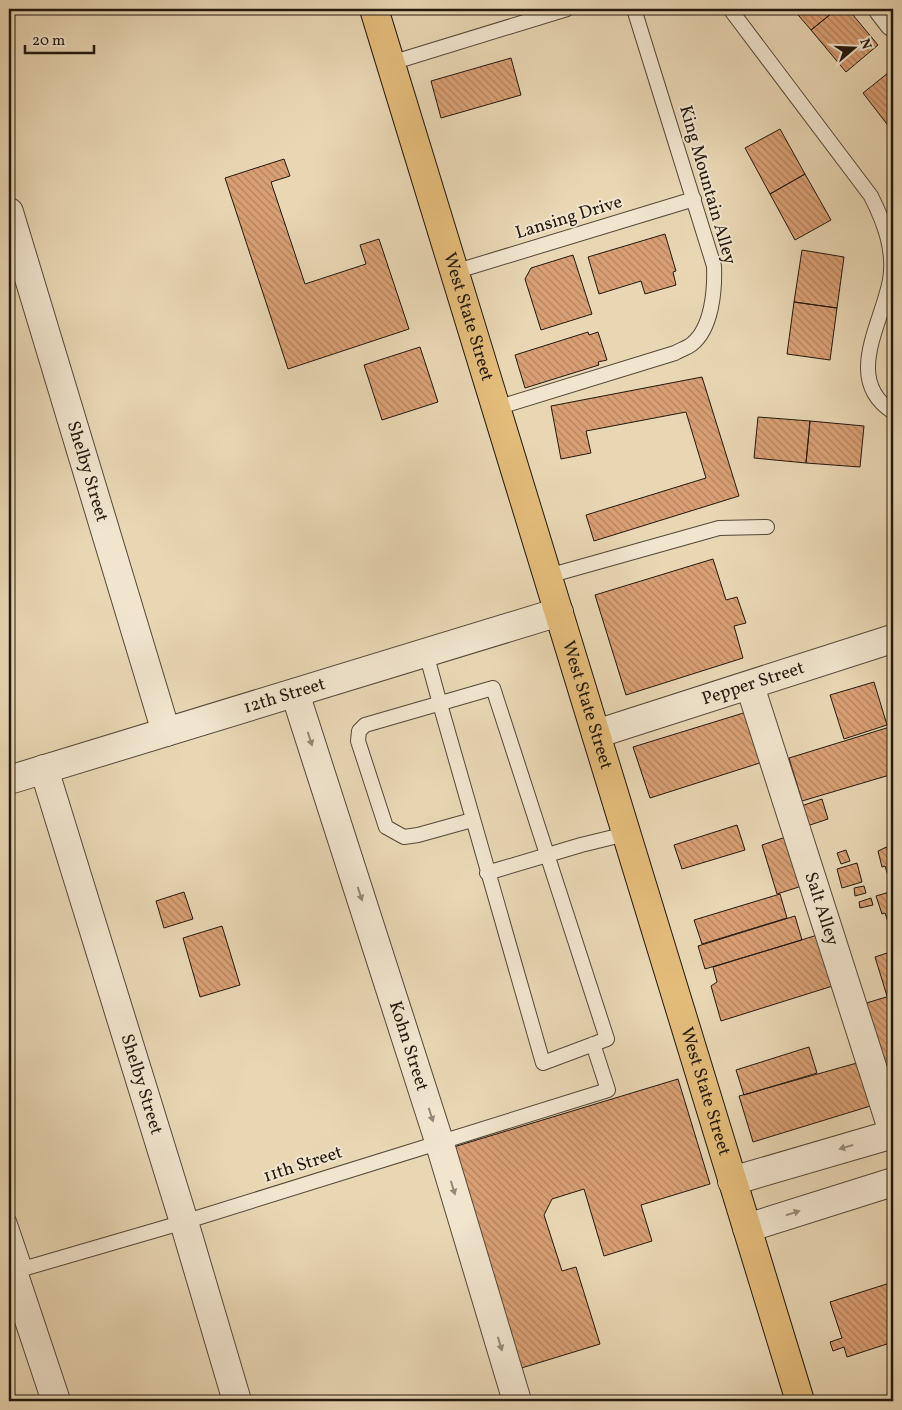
<svg xmlns="http://www.w3.org/2000/svg" width="902" height="1410" viewBox="0 0 902 1410" font-family="Vollkorn,serif">
	<style>
		.building { fill: url(#building-back-hatch); stroke: #23180e }
		.lines { fill: none; stroke-linecap: round; stroke-linejoin: round }
		.lane-casing { stroke: #544838; stroke-width: 16 }
		.street-casing { stroke: #544838; stroke-width: 30 }
		.primary-casing { stroke: #23180e; stroke-width: 30 }
		.lane { stroke: #f1e5ce; stroke-width: 14 }
		.street { stroke: #f1e5ce; stroke-width: 28 }
		.primary { stroke: #e4bc7a; stroke-width: 28 }
		.oneway { fill: #948978 }
		.labels { text-anchor: middle; dominant-baseline: central; stroke-width: 4; stroke-linejoin: round; paint-order: stroke }
		.street-label { font-size: 18px; fill: #23180e; stroke: #f1e5ce }
	</style>
	<defs>
		<pattern id="building-back-hatch" width="6" height="6" patternUnits="userSpaceOnUse" patternTransform="scale(1.25)"><rect width="6" height="6" fill="#daa075"/><path d="M-1 5l2 2M0 0l6 6M5-1l2 2" fill="none" stroke="#b0815e"/></pattern>
	</defs>
	<rect width="100%" height="100%" fill="#e9d7b4"/>
	<filter id="stains"><feTurbulence type="fractalNoise" baseFrequency=".004" numOctaves="4"/><feColorMatrix values="0 0 0 0 .2 0 0 0 0 .09 0 0 0 0 .02 0 0 0 .5 -.17"/></filter>
	<radialGradient id="worn" r=".72"><stop offset=".6" stop-color="#630" stop-opacity="0"/><stop offset="1" stop-color="#630" stop-opacity=".3"/></radialGradient>
	<!-- building -->
	<path class="building" d="M793 9H837L811 30Z
		M837 9H848L878 45 846 72 811 30Z
		M511 58 521 95 441 118 431 81Z
		M893 69V132L863 93Z
		M780 129 805 174 770 194 745 148Z
		M284 159 290 176 271 182 305 284 366 264 360 245 379 239 409 329 288 369 225 178Z
		M805 174 831 220 795 240 770 194Z
		M665 234 676 271 673 272 676 285 645 294 641 281 599 294 588 257Z
		M802 250 844 257 837 308 794 302Z
		M573 255 592 314 541 330 525 279 531 268Z
		M794 302 837 308 830 360 787 354Z
		M588 332 589 335 598 332 607 360 598 362 599 365 525 388 515 355Z
		M420 347 438 402 382 420 364 365Z
		M702 377 739 496 594 541 586 515 706 478 686 412 586 431 591 453 561 459 551 406Z
		M758 417 810 421 806 463 754 458Z
		M810 421 864 426 860 467 806 463Z
		M713 559 726 600 737 597 746 623 734 626 743 658 626 695 595 595Z
		M874 682 887 725 844 739 830 695Z
		M750 711 766 761 650 798 633 747Z
		M893 726V774L802 801 789 758Z
		M822 799 828 819 807 826 801 806Z
		M737 825 745 850 682 869 674 845Z
		M792 835 808 884 777 894 762 845Z
		M893 844V878L889 879 885 866 882 867 878 851Z
		M846 850 850 861 841 864 837 853Z
		M857 863 862 882 842 888 837 869Z
		M864 886 866 893 855 896 854 888Z
		M893 891V923L889 925 885 913 882 914 876 896Z
		M184 892 193 919 164 928 156 901Z
		M780 894 787 918 702 944 694 920Z
		M871 898 873 905 860 908 859 902Z
		M795 916 802 940 705 969 698 946Z
		M222 926 240 985 200 997 183 938Z
		M824 933 839 984 721 1021 711 986 717 982 713 967Z
		M893 951V995L887 996 875 957Z
		M893 995V1102L863 1004Z
		M809 1047 817 1073 744 1095 736 1070Z
		M864 1061 877 1104 753 1142 739 1096Z
		M678 1079 710 1184 641 1205 652 1241 604 1256 584 1189 552 1199 544 1215 562 1271 576 1267 600 1344 515 1370 447 1149Z
		M893 1282V1342L847 1357 844 1347 833 1351 830 1342 842 1338 830 1302Z"/>
	<g class="lines">
		<!-- lane casing -->
		<g class="lane-casing">
			<path id="lane" d="M730 9 871 196C884 222 895 250 890 280 882 324 843 380 893 412
				M391 63 567 9
				M454 272 694 199
				M496 408 675 353C680 350 687 348 692 344 712 328 715 290 714 266L634 9
				M548 576 719 528 767 527
				M426 653 440 704 543 1063 607 1039 493 688 365 725 359 731 358 741 386 827 404 837 418 835 472 820
				M487 873 581 845 626 834
				M9 1221 25 1268
				M9 1273 184 1222 608 1090 593 1044"/>
		</g>
		<!-- street casing -->
		<g class="street-casing">
			<g id="street">
				<path d="M883 9 893 22"/>
				<path id="s1" d="M9 212 166 732"/>
				<path id="s2" d="M750 686 893 1132"/>
				<path id="s3" d="M295 693 439 1141 517 1401"/>
				<path id="s4" d="M596 734 892 639"/>
				<path id="s5" d="M44 769 184 1222 237 1401"/>
				<path id="s6" d="M9 780 559 612"/>
				<path d="M732 1181 893 1134"/>
				<path d="M747 1228 893 1182"/>
				<path d="M13 1272 56 1401"/>
			</g>
		</g>
		<!-- primary casing -->
		<g class="primary-casing">
			<g id="primary">
				<path id="s7" d="M374 9 800 1401"/>
			</g>
		</g>
		<!-- lane -->
		<use href="#lane" class="lane"/>
		<!-- street -->
		<use href="#street" class="street"/>
		<!-- primary -->
		<use href="#primary" class="primary"/>
	</g>
	<!-- one-way arrows -->
	<defs><path id="oneway-solid" d="M-6-.8H1V-3.2L6.5 0L1 3.2V.8H-6Z" transform="scale(1.25)"/></defs>
	<g class="oneway">
		<use href="#oneway-solid" transform="translate(310 739) rotate(72)"/>
		<use href="#oneway-solid" transform="translate(360 894) rotate(72)"/>
		<use href="#oneway-solid" transform="translate(431 1115) rotate(72)"/>
		<use href="#oneway-solid" transform="translate(846 1147) rotate(164)"/>
		<use href="#oneway-solid" transform="translate(453 1188) rotate(73)"/>
		<use href="#oneway-solid" transform="translate(793 1213) rotate(-17)"/>
		<use href="#oneway-solid" transform="translate(500 1344) rotate(73)"/>
	</g>
	<g class="labels">
		<!-- street labels -->
		<g class="street-label">
			<text transform="translate(707 185) rotate(74)">King Mountain Alley</text>
			<text transform="translate(569 218) rotate(-17)">Lansing Drive</text>
			<text stroke="none"><textPath href="#s7" startOffset="322">West State Street</textPath></text>
			<text stroke="none"><textPath href="#s1" startOffset="271">Shelby Street</textPath></text>
			<text stroke="none"><textPath href="#s4" startOffset="165">Pepper Street</textPath></text>
			<text stroke="none"><textPath href="#s6" startOffset="288">12th Street</textPath></text>
			<text stroke="none"><textPath href="#s7" startOffset="728">West State Street</textPath></text>
			<text stroke="none"><textPath href="#s2" startOffset="234">Salt Alley</textPath></text>
			<text stroke="none"><textPath href="#s3" startOffset="371">Kohn Street</textPath></text>
			<text stroke="none"><textPath href="#s5" startOffset="330">Shelby Street</textPath></text>
			<text stroke="none"><textPath href="#s7" startOffset="1132">West State Street</textPath></text>
			<text transform="translate(303 1165) rotate(-18)">11th Street</text>
		</g>
	</g>
	<!-- margin -->
	<rect width="902" height="1410" fill="none" stroke="#e9d7b4" stroke-width="30"/>
	<rect x="10" y="10" width="882" height="1390" fill="none" stroke="#23180e" stroke-width="2.5"/>
	<rect x="15" y="15" width="872" height="1380" fill="none" stroke="#23180e"/>
	<!-- north arrow -->
	<g transform="translate(854 48) rotate(71)" stroke="#f1e5ce" stroke-width="4" paint-order="stroke">
	<path d="M0-4L9 19L0 12L-9 19Z" fill="#23180e"/>
	<text y="-8" font-size="14" font-weight="bold" text-anchor="middle" fill="#23180e">N</text>
	</g>
	<!-- scale -->
	<path d="M25 45v8h69v-8" fill="none" stroke="#23180e" stroke-width="2.5"/>
	<text x="32" y="45" font-size="15" fill="#23180e" stroke="#f1e5ce" stroke-width="4" paint-order="stroke">20 m</text>
	<rect width="100%" height="100%" filter="url(#stains)"/>
	<rect width="100%" height="100%" fill="url(#worn)"/>
</svg>
